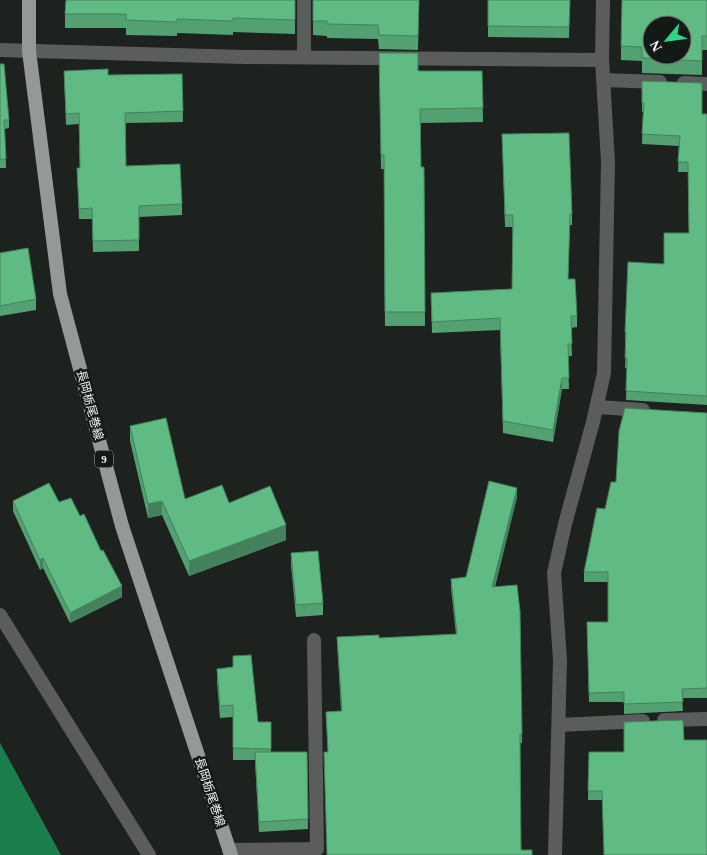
<svg xmlns="http://www.w3.org/2000/svg" width="707" height="855" viewBox="0 0 707 855" font-family="'Times New Roman','Noto Sans JP',serif">
	<style>
		.water { fill: #1c7e4c }
		.lines { fill: none; stroke-linecap: round; stroke-linejoin: round }
		.minor { stroke: #5a5d5b; stroke-width: 14 }
		.primary { stroke: #939995; stroke-width: 14 }
		.wall { fill: #53a072 }
		.shaded-wall { fill: #43825c }
		.building { fill: #60ba84; stroke: #43825c; fill-rule: evenodd }
		.labels { text-anchor: middle; dominant-baseline: central; stroke-width: 5; stroke-linejoin: round; paint-order: stroke }
		.shield { fill: #131915; stroke: #afb3b0; stroke-width: 1 }
		.shield-label { font-size: 11px; font-weight: bold; fill: #f2f5f3 }
		.street-label { font-size: 12px; fill: #f2f5f3; stroke: #131915 }
	</style>
	<rect width="100%" height="100%" fill="#1d221e"/>
	<!-- water -->
	<path class="water" d="M0 743 61 855H0Z"/>
	<g class="lines">
		<!-- minor -->
		<path class="minor" d="M304 0V57
			M0 50 244 57 602 60
			M604 80 660 82
			M684 83 707 84
			M597 407 643 410
			M0 615 149 855
			M664 720 707 719
			M559 725 643 721
			M229 850 317 849 314 640
			M555 855 560 660 554 573 565 524 593 422 604 373 608 162 602 60 603 0"/>
		<!-- primary -->
		<path class="primary" d="M29 0V51L60 294 122 526 231 855"/>
	</g>
	<!-- wall -->
	<path class="wall" d="M295 0V34L233 32V35L177 33V36L126 35V28H65V14Z
		M313 0H419L418 50 379 49 378 39 327 38V36L313 35Z
		M488 0H570L569 38 488 37Z
		M707 0V50H702V75L642 73V61L621 60V46Z
		M379 53 420 71H482L483 122 421 123V167H424L425 326H385L384 169H381Z
		M0 64 9 120V128L5 129 6 168H0Z
		M64 71 108 75 182 74 183 122 126 123V166L182 204V215L139 217V251L93 252 92 219H79L77 168H80L79 124 66 125Z
		M642 81 702 114H707V405L626 400 627 368H625L626 341H625V332L664 264 689 233 688 172H678L679 146 642 144 643 112H642Z
		M502 134 572 214V225H570L568 279 577 316V327L571 328 572 356H568L569 389H562L553 442 503 433 500 330 432 333 431 293 512 289 513 227H505Z
		M0 253 36 299V310L0 316Z
		M707 413V698H682L683 711 624 714V702H589L587 622H608V582H584V572L605 509 616 482Z
		M130 426 185 499 229 503 286 540 189 576 162 515 148 518 130 441Z
		M517 497 495 587 522 734V743H520L327 855 328 752 326 712 341 711 337 637 379 638 456 634 451 588V579L466 577Z
		M13 501 59 502 80 516 101 551 122 597 70 623 43 568 40 570 13 511Z
		M291 553 323 603V615L296 617 291 565Z
		M217 669 258 722H271V752H307L308 829 259 832 255 760H233V717L220 718 217 681Z
		M684 740 602 800H588L589 752H624Z"/>
	<!-- shaded-wall -->
	<path class="shaded-wall" d="M562 378V389L553 442V430Z
		M517 488V497L492 596V587Z
		M162 501V515L148 518V504Z
		M286 525V540L189 576V561Z
		M43 558V568L40 570V560Z
		M122 586V597L70 623V613Z"/>
	<!-- building -->
	<path class="building" d="M66 0H295V20L233 18V21L177 19V22L126 20V14H65Z
		M313 0H419L418 36 379 35 378 25 327 24V21H313Z
		M488 0H570L569 27 488 26Z
		M622 0H707V36H702V61L642 58V47L621 46ZM652 25H682V55H652Z
		M379 53H418V71H482L483 108 420 109 421 167H424L425 312H385L384 155H381Z
		M0 64H4L9 120H4L6 159H0Z
		M108 69V75L182 74 183 111 125 113 126 166 180 164 182 204 139 206V240L93 241 92 208 79 209 77 168H80L79 113 66 114 64 71Z
		M642 81 702 83V114H707V396L626 391 627 358H625L626 332H625L628 262 664 264V233H689L688 162H678L680 136 642 134 644 103H642Z
		M569 133 572 214H570L568 279H575L577 316H571L572 344H568L569 378H562L553 430 503 421 500 318 432 322 431 293 512 289 513 215H505L502 134Z
		M28 248 36 299 0 306V253Z
		M625 408 707 413V688L682 689 683 702 624 704V692L589 693 587 622H608V572H584L597 508 605 509 611 482H616L619 431Z
		M166 418 185 499 222 485 229 503 270 486 286 525 189 561 162 501 148 504 130 426Z
		M489 481 517 488 492 587 517 585 520 611 522 734H520L521 850H532V855H327L324 752H328L326 712 342 711 337 637 379 635V638L457 634 451 579 466 577Z
		M49 483 59 502 71 498 80 516 84 514 101 551 103 550 122 586 70 613 43 558 40 560 13 501Z
		M318 551 323 603 296 605 291 553Z
		M251 655 258 722H271V749L233 748V705L220 706 217 669 233 667V656Z
		M683 720 684 740H707V855H604L602 791H588L589 752H624V722Z
		M255 752H307L308 819 259 822Z"/>
	<g class="labels">
		<!-- shield labels -->
		<rect class="shield" x="95" y="450.5" width="18" height="17" rx="4"/>
		<g class="shield-label">
			<text x="104" y="459">9</text>
		</g>
		<!-- street labels -->
		<g class="street-label">
			<text transform="translate(90 405) rotate(75)">長岡栃尾巻線</text>
			<text transform="translate(210 792) rotate(72)">長岡栃尾巻線</text>
		</g>
	</g>
	<!-- north arrow -->
	<g transform="translate(667 40) rotate(241)"><circle r="24" fill="#131915" stroke="#6c716e"/>
	<path d="M0-4L9 19L0 12L-9 19Z" fill="#2dd884"/>
	<text y="-8" font-size="14" font-weight="bold" text-anchor="middle" fill="#f2f5f3">N</text>
	</g>
</svg>
